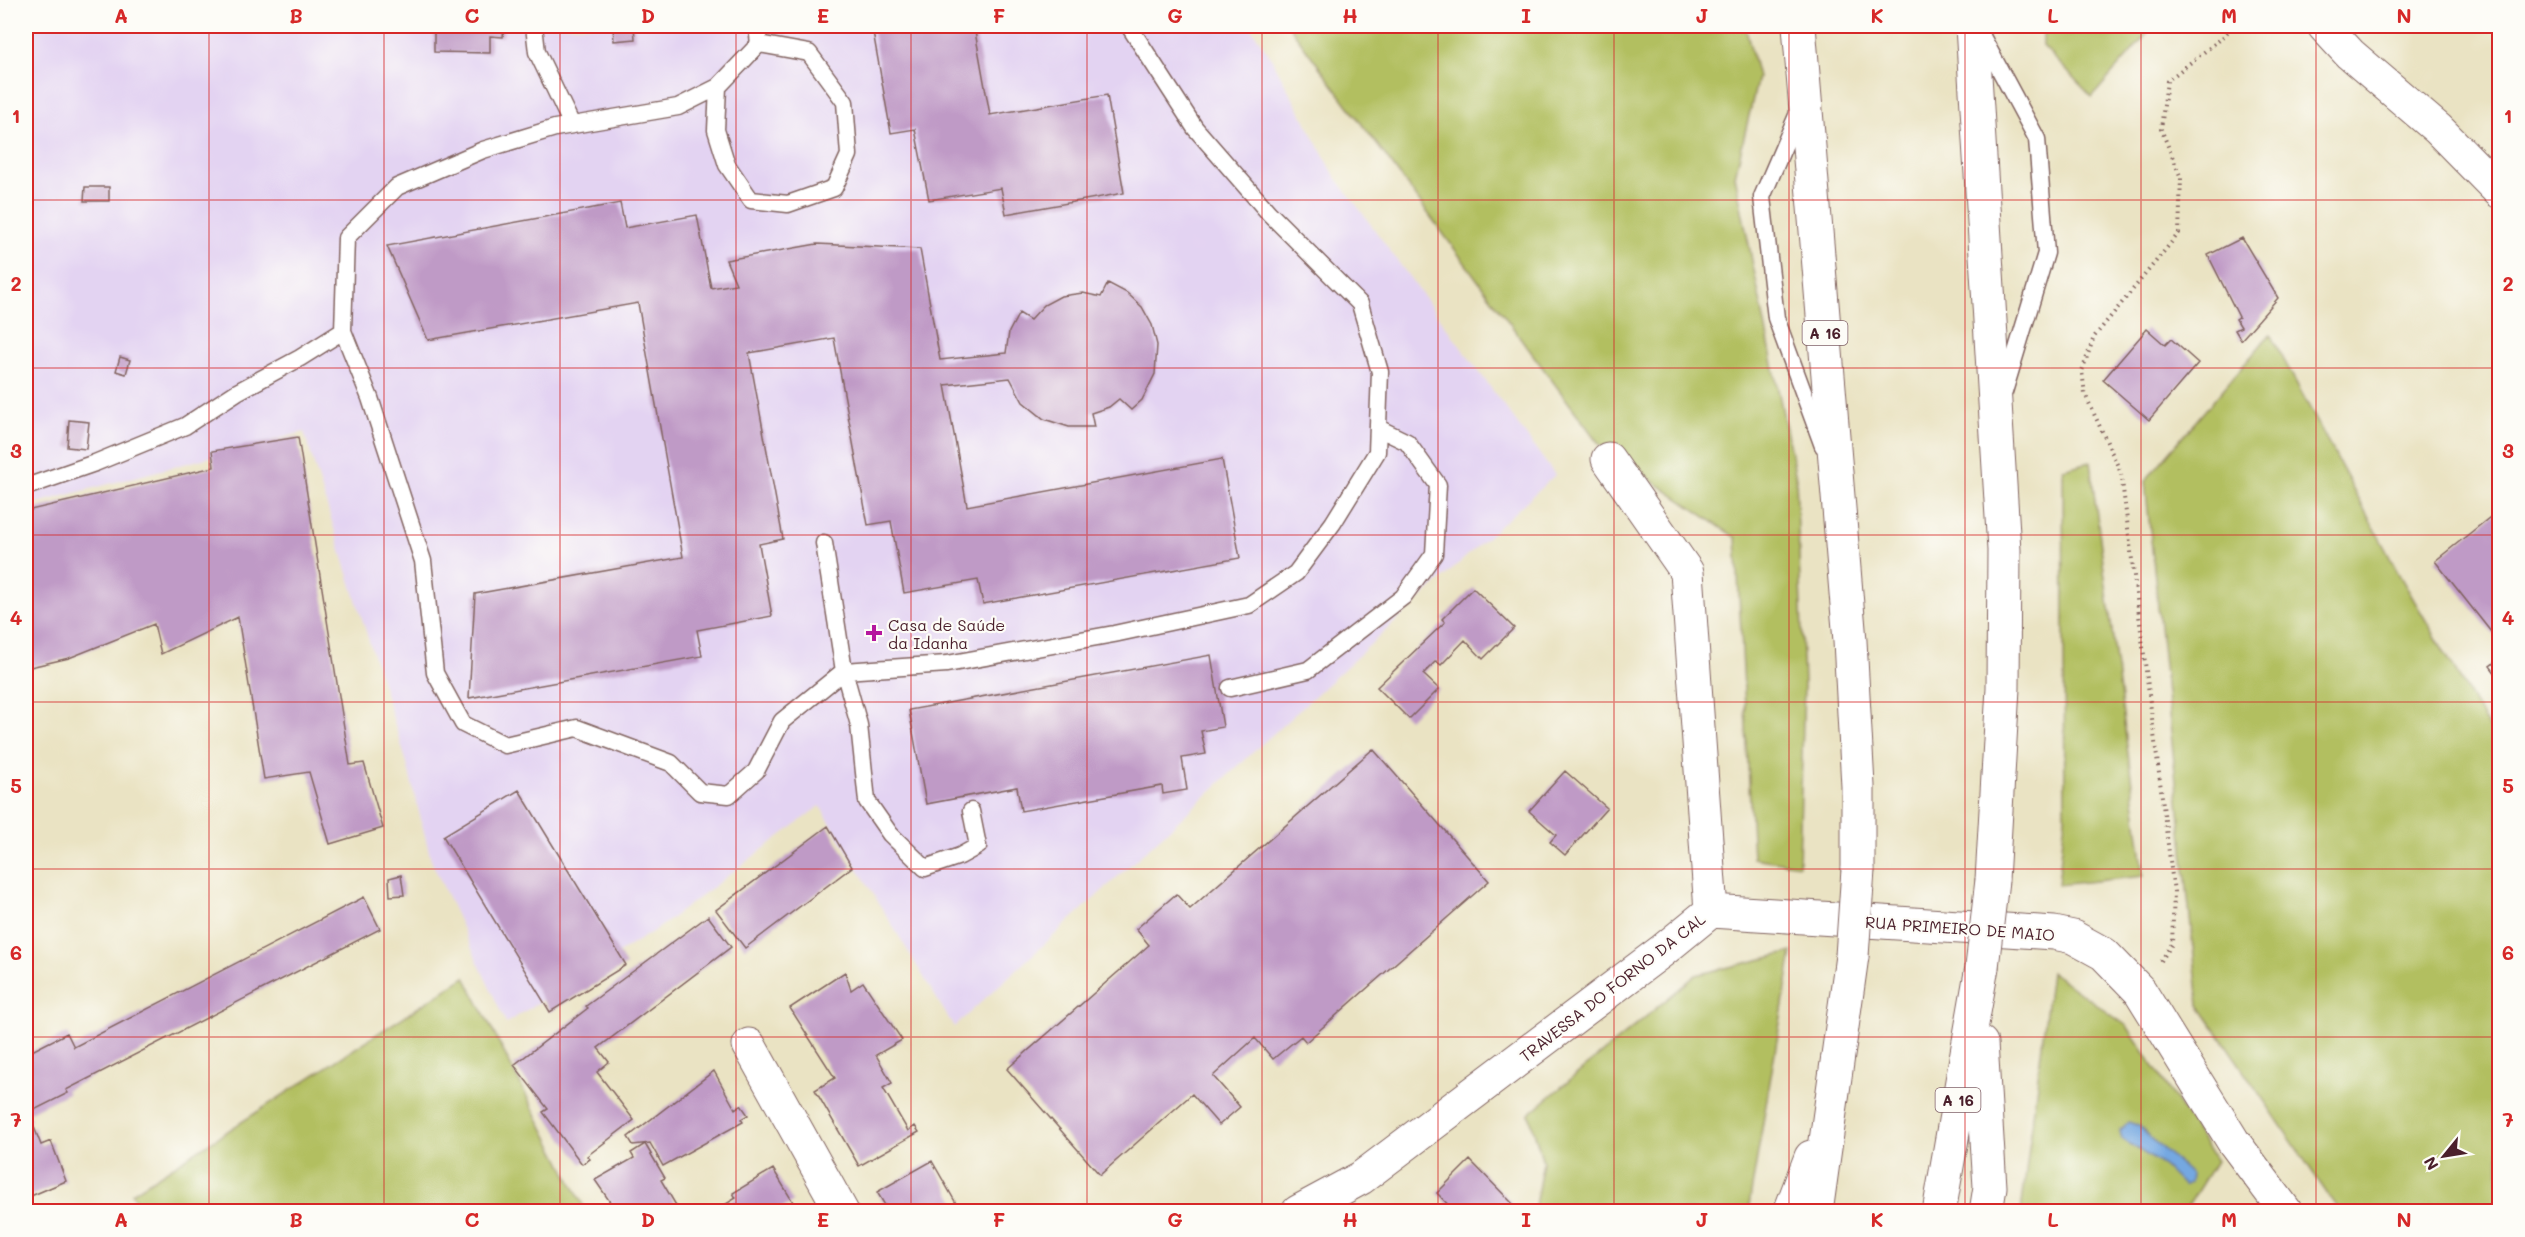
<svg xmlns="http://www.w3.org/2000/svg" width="2525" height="1237" viewBox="0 0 2525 1237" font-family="Mali,sans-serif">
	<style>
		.built { fill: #e3d3f2 }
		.green { fill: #b2bf61; stroke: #7e6f46; stroke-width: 1.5 }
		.water { fill: #74a8e1; stroke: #5f6486; stroke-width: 1.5 }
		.building { fill: #bf9ac6 }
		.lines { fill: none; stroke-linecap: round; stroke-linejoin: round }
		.lane-casing { stroke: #826460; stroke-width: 19 }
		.street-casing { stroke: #826460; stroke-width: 35 }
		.highway-casing { stroke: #826460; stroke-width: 35 }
		.path { stroke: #826460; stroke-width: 4; stroke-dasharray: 1.5 4.5; stroke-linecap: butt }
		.lane { stroke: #fff; stroke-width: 16 }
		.street { stroke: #fff; stroke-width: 33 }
		.highway { stroke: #fff; stroke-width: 33 }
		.highway-bridge-casing { stroke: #826460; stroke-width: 35; stroke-linecap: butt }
		.highway-bridge { stroke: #fff; stroke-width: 33 }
		.grid { fill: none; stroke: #d62828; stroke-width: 1.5; stroke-opacity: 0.55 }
		.poi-dot { fill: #b5179e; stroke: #fdfcf7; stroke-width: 2 }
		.labels { text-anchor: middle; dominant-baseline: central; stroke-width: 4.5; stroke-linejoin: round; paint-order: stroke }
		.shield { fill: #fdfcf7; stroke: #806168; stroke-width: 1.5 }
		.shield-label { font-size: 15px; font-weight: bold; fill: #4a1f2b }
		.poi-label { font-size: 16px; fill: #4a1f2b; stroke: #fdfcf7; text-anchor: start }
		.street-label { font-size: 16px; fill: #4a1f2b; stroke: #fdfcf7 }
		.neatline { fill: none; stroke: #d62828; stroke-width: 2 }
		.grid-label { font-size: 20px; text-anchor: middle; font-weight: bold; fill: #d62828 }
	</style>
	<rect width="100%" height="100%" fill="#fdfcf7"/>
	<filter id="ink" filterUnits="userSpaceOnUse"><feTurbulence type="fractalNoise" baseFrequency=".0167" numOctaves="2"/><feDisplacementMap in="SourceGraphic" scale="12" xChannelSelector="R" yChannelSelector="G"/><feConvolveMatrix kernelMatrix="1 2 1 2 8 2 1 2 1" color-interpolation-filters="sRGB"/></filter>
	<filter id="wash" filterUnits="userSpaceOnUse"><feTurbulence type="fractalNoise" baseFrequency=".008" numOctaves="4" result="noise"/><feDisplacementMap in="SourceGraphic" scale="24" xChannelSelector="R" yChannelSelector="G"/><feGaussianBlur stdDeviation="1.35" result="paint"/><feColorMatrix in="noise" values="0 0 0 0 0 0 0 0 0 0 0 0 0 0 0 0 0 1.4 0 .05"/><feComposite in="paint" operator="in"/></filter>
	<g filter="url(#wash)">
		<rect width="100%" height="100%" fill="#eae3c3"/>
		<!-- built -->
		<path class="built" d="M26 26H1250L1270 56 1335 176 1555 475 954 1027 820 806 660 927 506 1023 431 860 406 760 304 432 26 506Z"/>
		<!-- green -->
		<path class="green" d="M1289 26H1745L1758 77 1735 176 1796 478 1804 684 1799 865 1753 858 1736 538 1600 445Z
			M2043 26H2154L2092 97 2043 46Z
			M2270 334 2401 578 2499 745V1211H2339L2199 1005 2145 481Z
			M2090 462 2144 876 2058 885 2065 817 2063 469Z
			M1792 952 1748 1211H1534L1543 1162 1529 1114 1696 975Z
			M2051 972 2127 1026 2216 1161 2185 1211 2021 1212Z
			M465 977 586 1211H142L132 1193Z"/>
		<!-- water -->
		<path class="water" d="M2128 1122 2137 1125 2191 1175 2190 1182 2184 1186 2164 1166 2122 1139 2120 1131Z"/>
		<g id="blocks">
			<!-- building -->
			<path class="building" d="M434 26H504L503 37 490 36V53L434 52Z
				M613 26H634L635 39 614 41Z
				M872 26H974L990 115 1107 95 1124 193 1006 214 1001 188 929 200 915 129 891 133Z
				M85 187H109V201H84Z
				M620 203 625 228 697 215 711 288 736 284 726 260 817 244 920 249 940 360 1006 353 1009 332 1019 313 1030 320 1044 305 1061 296 1083 293 1101 297 1108 283 1127 293 1142 307 1152 325 1157 345 1155 374 1142 400 1131 410 1119 399 1109 407 1091 413 1094 427H1069L1044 419 1023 402 1010 378 945 385 967 506 1222 459 1240 558 983 604 978 580 904 593 891 521 868 525 834 338 749 353 783 539 759 544 772 616 697 630 702 656 469 698 475 594 683 557 638 303 428 340 387 246Z
				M2242 238 2278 298 2241 340 2235 330 2241 327 2236 319 2239 317 2208 255Z
				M2147 329 2165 345 2171 339 2198 363 2149 420 2103 380Z
				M120 357 130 360 126 374 116 371Z
				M69 420 89 422 86 449 67 447Z
				M298 437 350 765 364 763 383 828 330 844 309 772 264 779 238 617 161 654 154 624 69 658 26 668V511L214 467 212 451Z
				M2499 510V642L2435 561Z
				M1473 588 1514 628 1483 659 1465 640 1441 665 1436 661 1423 674 1439 689 1409 719 1377 687 1445 622 1442 619Z
				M1211 655 1223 727 1201 731 1206 754 1182 758 1187 790 1163 794 1162 786 1021 811 1017 787 926 804 909 710Z
				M2499 659V678L2490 666Z
				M1373 749 1489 881 1306 1042 1301 1036 1273 1059 1255 1038 1213 1076 1240 1107 1219 1125 1192 1094 1100 1175 1007 1069 1149 945 1136 929 1176 894 1190 909Z
				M1565 771 1607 808 1565 855 1550 842 1556 835 1529 811Z
				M519 790 626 965 550 1012 443 836Z
				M828 826 852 867 745 948 716 910Z
				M401 875 404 895 390 896 389 878Z
				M364 897 380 929 66 1090 68 1093 28 1113 31 1120 26 1123V1080L31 1078 26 1068V1054L67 1033 74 1047Z
				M708 916 731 947 598 1048 609 1062 597 1072 634 1120 587 1156 590 1159 582 1164 543 1112 548 1109 514 1065 588 1008 586 1006Z
				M845 972 851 990 863 982 902 1040 876 1055 892 1083 883 1088 908 1131 915 1126 919 1132 859 1166 815 1090 835 1078 790 1008Z
				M714 1071 735 1109 741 1105 748 1115 741 1119 743 1122 663 1166 650 1143 633 1145 628 1137Z
				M34 1127 41 1145 51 1141 66 1181 26 1198V1131Z
				M645 1144 665 1178 661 1180 680 1212H617L595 1180 634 1158 631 1153Z
				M1470 1160 1513 1204 1506 1212H1455L1437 1193Z
				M932 1161 961 1212H889L877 1192Z
				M773 1169 793 1202 777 1212H713L736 1198 733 1193Z"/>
		</g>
	</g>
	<g filter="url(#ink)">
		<use href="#blocks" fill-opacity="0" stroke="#826460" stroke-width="1.5"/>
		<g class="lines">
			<!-- lane casing -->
			<g class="lane-casing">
				<path id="lane" d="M534 26 537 52 572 125
					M757 26 759 44
					M1979 31 2037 139 2046 253 2004 392
					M759 44 809 53 845 102 849 155 834 188 788 204 751 200 727 165 716 130 718 87Z
					M718 87 678 107 555 128 483 150 397 187 346 238 343 331 370 398 423 561 435 673 463 724 505 745 577 728 671 763 700 792 729 795 756 771 782 721 844 671 947 664 1114 634 1249 605 1296 573 1333 523 1377 452 1380 372 1360 304 1269 213 1195 128 1129 26
					M1799 111 1762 197 1776 318 1823 446
					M26 487 95 463 185 426 237 392 300 358 343 331
					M824 543 844 671 859 725 867 801 890 834 925 868 960 856 978 846 971 811
					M1230 688 1308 670 1403 597 1434 554 1438 485 1407 442 1378 428"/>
			</g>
			<!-- street casing -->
			<g class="street-casing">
				<path id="street" d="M2324 26 2350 54 2438 129 2500 192
					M1711 911 2054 933 2073 937 2104 954 2140 991 2233 1141 2286 1212
					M749 1045 842 1212
					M1298 1212 1361 1178 1662 951 1711 911 1687 572 1608 459"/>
			</g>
			<!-- highway casing -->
			<g class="highway-casing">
				<path id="highway" d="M1799 26 1850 641 1858 786V870
					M1972 26 2004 550 2003 688 1992 880
					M1981 1043 1990 1187 1986 1212
					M1790 1212 1811 1157
					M1816 1212 1852 956
					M1939 1212 1982 967"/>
			</g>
			<!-- path -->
			<path class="path" d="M2161 961 2172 944 2174 892 2121 473 2085 394 2082 371 2094 337 2179 233 2181 178 2161 129 2167 81 2222 38 2233 26"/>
			<!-- lane -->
			<use href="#lane" class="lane"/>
			<!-- street -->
			<use href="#street" class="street"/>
			<!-- highway -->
			<use href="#highway" class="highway"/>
			<!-- highway-bridge casing -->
			<g class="highway-bridge-casing">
				<path id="highway-bridge" d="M1852 956 1858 870
					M1982 967 1992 880"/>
			</g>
			<!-- highway-bridge -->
			<use href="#highway-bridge" class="highway-bridge"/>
		</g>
	</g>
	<!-- grid -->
	<path class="grid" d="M209 26V1212M384 26V1212M560 26V1212M736 26V1212M911 26V1212M1087 26V1212M1262 26V1212M1438 26V1212M1614 26V1212M1789 26V1212M1965 26V1212M2141 26V1212M2316 26V1212M26 200H2500M26 368H2500M26 535H2500M26 702H2500M26 869H2500M26 1037H2500"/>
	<!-- markers -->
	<path class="poi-dot" d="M871 624h6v6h6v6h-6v6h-6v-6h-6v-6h6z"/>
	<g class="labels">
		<!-- shield labels -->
		<g class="shield">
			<rect x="1802.5" y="321" width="45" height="24" rx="4.5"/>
			<rect x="1935.5" y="1088" width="45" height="24" rx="4.5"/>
		</g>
		<g class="shield-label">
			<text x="1825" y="333">A 16</text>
			<text x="1958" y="1100">A 16</text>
		</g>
		<!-- poi labels -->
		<g class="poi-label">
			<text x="888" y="624">Casa de Saúde<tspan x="888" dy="18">da Idanha</tspan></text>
		</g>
		<!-- street labels -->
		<g class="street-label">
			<text transform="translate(1960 928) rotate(4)">RUA PRIMEIRO DE MAIO</text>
			<text transform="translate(1612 987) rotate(-38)">TRAVESSA DO FORNO DA CAL</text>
		</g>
	</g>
	<!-- margin -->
	<rect width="2525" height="1237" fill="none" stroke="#fdfcf7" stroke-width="66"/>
	<!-- north arrow -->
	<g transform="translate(2444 1156) rotate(240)" stroke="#fdfcf7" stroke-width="4.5" paint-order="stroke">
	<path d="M0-4.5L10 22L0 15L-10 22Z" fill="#4a1f2b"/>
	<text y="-9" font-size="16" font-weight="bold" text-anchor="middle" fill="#4a1f2b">N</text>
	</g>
	<rect x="33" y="33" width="2459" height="1171" class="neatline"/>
	<g class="grid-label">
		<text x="121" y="23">A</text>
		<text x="296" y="23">B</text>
		<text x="472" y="23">C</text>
		<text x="648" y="23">D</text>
		<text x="823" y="23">E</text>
		<text x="999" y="23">F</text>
		<text x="1175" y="23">G</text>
		<text x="1350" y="23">H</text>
		<text x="1526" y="23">I</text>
		<text x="1702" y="23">J</text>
		<text x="1877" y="23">K</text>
		<text x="2053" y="23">L</text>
		<text x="2229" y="23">M</text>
		<text x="2404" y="23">N</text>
		<text x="16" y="123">1</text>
		<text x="2508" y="123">1</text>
		<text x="16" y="291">2</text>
		<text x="2508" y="291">2</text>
		<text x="16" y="458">3</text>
		<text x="2508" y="458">3</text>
		<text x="16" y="625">4</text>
		<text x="2508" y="625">4</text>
		<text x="16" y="793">5</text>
		<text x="2508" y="793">5</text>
		<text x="16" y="960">6</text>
		<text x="2508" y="960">6</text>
		<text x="16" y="1127">7</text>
		<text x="2508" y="1127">7</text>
		<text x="121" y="1227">A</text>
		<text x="296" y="1227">B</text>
		<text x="472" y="1227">C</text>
		<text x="648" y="1227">D</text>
		<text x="823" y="1227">E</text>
		<text x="999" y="1227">F</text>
		<text x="1175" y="1227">G</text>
		<text x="1350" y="1227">H</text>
		<text x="1526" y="1227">I</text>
		<text x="1702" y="1227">J</text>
		<text x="1877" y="1227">K</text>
		<text x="2053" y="1227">L</text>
		<text x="2229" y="1227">M</text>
		<text x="2404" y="1227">N</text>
	</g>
</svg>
